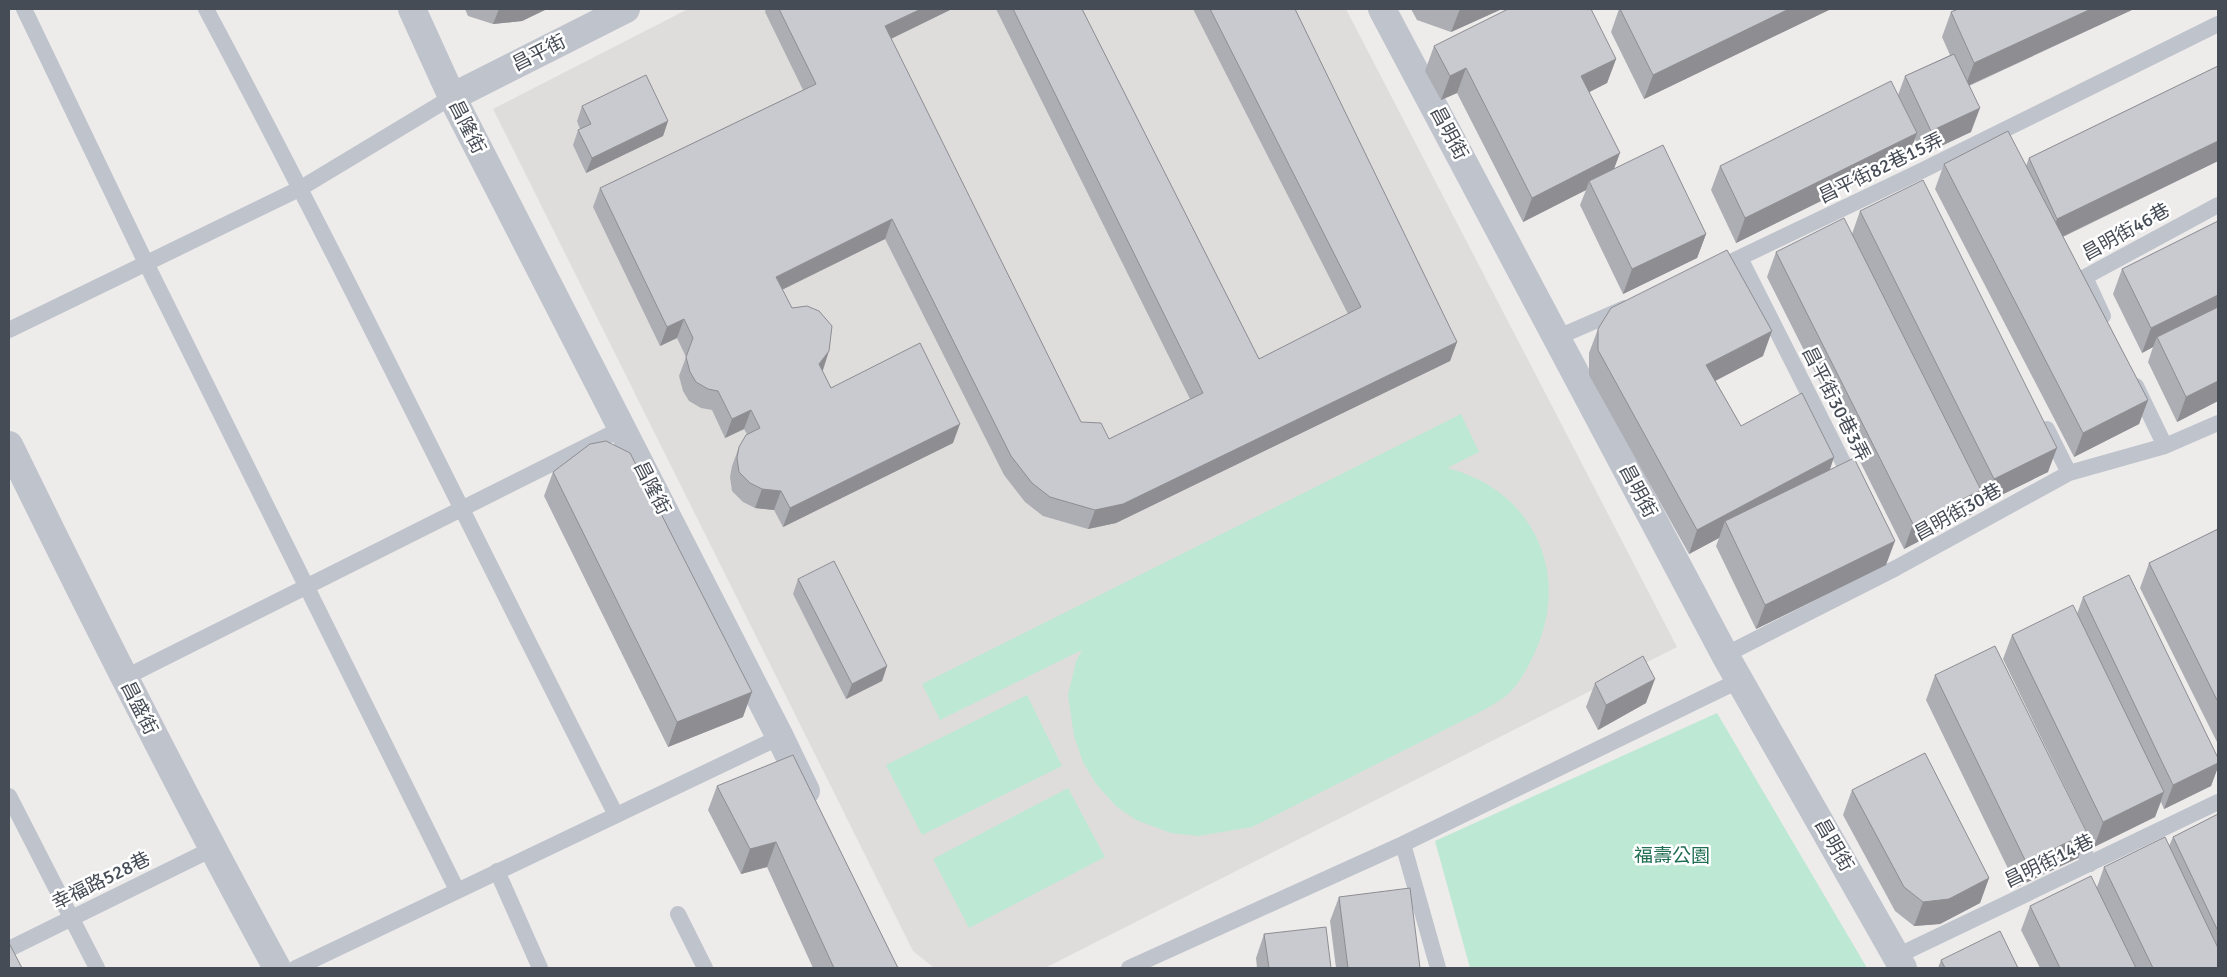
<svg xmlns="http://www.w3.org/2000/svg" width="2227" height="977" viewBox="0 0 2227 977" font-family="Signika,'Noto Sans TC',sans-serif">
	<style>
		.education { fill: #dfdddc }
		.green { fill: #bde8d4 }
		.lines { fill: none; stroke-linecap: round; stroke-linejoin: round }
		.service { stroke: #bec3cc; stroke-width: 16 }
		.minor { stroke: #bec3cc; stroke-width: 28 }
		.wall { fill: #adaeb3 }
		.shaded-wall { fill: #8d8d92 }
		.building { fill: #c9cad0; stroke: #8d8d92 }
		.labels { text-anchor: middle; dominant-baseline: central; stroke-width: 5; stroke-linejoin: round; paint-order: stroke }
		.street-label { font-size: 19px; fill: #464c56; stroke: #fff }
		.park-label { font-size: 19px; fill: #206e52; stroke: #fff }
	</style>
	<rect width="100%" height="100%" fill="#eeebeb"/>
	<!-- education -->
	<path class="education" d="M688 9H1346L1677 647 1045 968H934L913 951 493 109Z"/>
	<!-- green -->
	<path class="green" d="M1461 414 1479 452 1447 468C1532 489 1572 572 1535 652 1528 667 1519 685 1506 696 1498 702 1489 707 1480 712L1252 827 1198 836 1171 833 1136 820 1117 807 1096 784 1083 762 1074 736 1068 695 1076 661 1082 650 940 720 922 684Z
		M1027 695 1062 766 922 835 886 765Z
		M1717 713 1867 968H1470L1435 841Z
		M1068 788 1105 857 969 928 933 859Z"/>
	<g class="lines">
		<!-- service -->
		<path class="service" d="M24 9 146 263 457 890
			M206 9C348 275 479 547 616 815
			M1740 258 1853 482
			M1714 270 1915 174 2218 24
			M2103 316 2085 277 2218 205
			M9 330 301 188 452 97
			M1556 338 1625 308
			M2136 386 2165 446
			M2047 429 2069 473
			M1725 655 1896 568 2069 473 2165 446 2218 423
			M124 678 621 429
			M9 796 97 968
			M2072 828 2090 864
			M1403 844 1740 680
			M497 871 540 968
			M678 914 705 968
			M9 949 212 849
			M1897 956 2218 802
			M296 968 780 737
			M1129 968 1403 844 1438 968"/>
		<!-- minor -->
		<path class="minor" d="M412 9 452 97 780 737 806 791
			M1382 9 1725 655 1903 968
			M452 97 626 9
			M9 445C95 621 183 796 277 968"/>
	</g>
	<!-- wall -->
	<path class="wall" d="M465 9H547L522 21 493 24 468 16Z
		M766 9H952L891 39 1081 422 1109 439 1190 399 996 9H1082L1259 359 1348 314 1193 9H1295L1457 342 1450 361 1116 523 1088 529 1043 516 1025 502 1004 475 885 239 782 290 831 388 953 443 783 527 774 510 755 508 743 502 732 491 730 477 732 466 739 447 747 434 744 429 725 438 712 410 701 408 689 401 683 391 679 376 686 357 677 338 660 346 593 207 600 188 803 90 765 12Z
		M1411 9H1502L1451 32 1417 20Z
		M1619 9H1831L1644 99 1611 32Z
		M1958 9H2134L1969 86 1971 132 1922 155 1915 139 1908 158 1736 243 1711 190 1720 166 1898 95 1905 76 1950 55 1942 37 1951 12Z
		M1434 46 1616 59 1607 83 1589 92 1614 169 1706 234 1697 258 1623 294 1580 205 1586 190 1523 222 1457 93 1441 100 1425 71Z
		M2218 66V161L2063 237 2148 400 2139 424 2074 457 1935 189 1944 164 2026 166 2029 158Z
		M582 106 668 121 663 136 586 173 573 145 578 130 580 129 577 121Z
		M1860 211 2048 472 1985 503 1980 493 1972 514 1904 549 1767 277 1776 252 1852 234Z
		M2218 221V401L2177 422 2148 362 2153 347 2142 353 2113 294 2122 269Z
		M1598 329 1763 356 1715 380 1741 426 1830 470 1886 565 1756 629 1716 546 1719 538 1689 554 1589 375V353Z
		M553 472 743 717 668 747 544 496Z
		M2218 529V744L2140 588 2149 563Z
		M798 579 887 666 882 681 846 699 793 594Z
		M2083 597 2218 758V767L2211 786 2164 809 2161 802 2155 817 2094 847 2003 659 2012 635 2077 614Z
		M1935 675 2078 858 2017 887 1926 700Z
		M1595 683 1646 703 1598 730 1586 707Z
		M793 755 898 968H813L767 867 741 874 708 810 717 786Z
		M1852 790 1989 878 1980 903 1940 924 1914 926 1895 911 1843 815Z
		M2218 814V968H2040L2021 930 2030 906 2097 887 2104 867 2169 846 2173 837Z
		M1339 897 1420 968H1336L1330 921Z
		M1264 934 1331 968H1257L1256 958Z
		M1941 960 2018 968H1938Z"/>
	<!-- shaded-wall -->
	<path class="shaded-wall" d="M499 9H547L522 21 493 24Z
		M921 9H952L878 45 885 26Z
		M1460 9H1502L1451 32Z
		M1789 9H1831L1644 99 1653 75Z
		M2091 9H2134L1965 87 1974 63Z
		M1616 59 1607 83 1572 101 1581 76Z
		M1466 68 1457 93 1441 100 1450 76Z
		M1980 108 1971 132 1922 155 1931 131Z
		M668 121 663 136 586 173 592 158Z
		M1917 133 1908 158 1736 243 1745 218Z
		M2218 141V161L2049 243 2057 219Z
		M1620 153 1611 177 1589 181 1586 190 1523 222 1532 198Z
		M892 219 885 239 769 296 776 277Z
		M1706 234 1697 258 1623 294 1632 269Z
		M2218 295V315L2157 337 2153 347 2142 353 2151 328Z
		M684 319 677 338 660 346 667 327Z
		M1772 331 1763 356 1698 390 1706 365Z
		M1457 342 1450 361 1116 523 1088 529 1095 510Z
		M829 351 823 370 812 383 819 364Z
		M2218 381V401L2177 422 2186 397Z
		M2148 400 2139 424 2074 457 2083 433Z
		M751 410 744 429 725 438 732 419Z
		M960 424 953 443 783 527 790 508Z
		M2057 448 2048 472 1985 503 1994 479Z
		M1834 457 1826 482 1725 521 1719 538 1689 554 1697 530Z
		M762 489 781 491 774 510 755 508Z
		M1981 490 1972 514 1904 549 1913 524Z
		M1895 541 1886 565 1756 629 1765 605Z
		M887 666 882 681 846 699 852 684Z
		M1655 679 1646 703 1598 730 1606 705Z
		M752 692 743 717 668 747 677 722Z
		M2218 763V767L2211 786 2164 809 2173 785Z
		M2164 792 2155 817 2094 847 2103 822Z
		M2087 833 2078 858 2017 887 2026 862Z
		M776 842 767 867 741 874 750 849Z
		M1989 878 1980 903 1940 924 1914 926 1923 902Z"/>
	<!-- building -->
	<path class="building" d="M779 9H921L885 26 1081 422 1101 423 1109 439 1203 393 1013 9H1082L1259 359 1361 307 1210 9H1295L1457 342 1123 504 1095 510 1050 497 1032 483 1011 456 892 219 776 277 792 308 807 306 819 311 832 326 829 351 819 364 831 388 920 343 960 424 790 508 781 491 762 489 750 483 739 472 737 458 739 447 746 435 760 428 751 410 732 419 718 391 708 389 696 382 690 372 686 357 693 338 684 319 667 327 600 188 816 84Z
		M1508 9H1591L1616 59 1581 76 1620 153 1532 198 1466 68 1450 76 1434 46Z
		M1620 9H1789L1653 75Z
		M1958 9H2091L1974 63 1951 12Z
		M1954 54 1980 108 1931 131 1905 76Z
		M2218 66V141L2057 219 2029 158Z
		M646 75 668 121 592 158 578 130 591 124 582 106Z
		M1891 81 1917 133 1745 218 1720 166Z
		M2008 131 2148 400 2083 433 1944 164Z
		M1663 145 1706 234 1632 269 1589 181Z
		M1923 180 2057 448 1994 479 1860 211Z
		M1844 218 1981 490 1913 524 1776 252Z
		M2218 221V295L2151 328 2122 269Z
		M1727 250 1772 331 1706 365 1741 426 1802 393 1834 457 1697 530 1598 350V329L1611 308Z
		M2218 307V381L2186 397 2157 337Z
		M606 441 630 453 752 692 677 722 553 472 590 444Z
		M1854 458 1895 541 1765 605 1725 521Z
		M2218 529V702L2149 563Z
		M834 561 887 666 852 684 798 579Z
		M2129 575 2218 758V763L2173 785 2083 597Z
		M2073 605 2164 792 2103 822 2012 635Z
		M1995 646 2087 833 2026 862 1935 675Z
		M1643 656 1655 679 1606 705 1595 683Z
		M1925 753 1989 878 1949 899 1923 902 1904 887 1852 790Z
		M793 755 898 968H834L776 842 750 849 717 786Z
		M2218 814V931L2173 837Z
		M2165 837 2218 948V968H2153L2104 867Z
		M2091 876 2136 968H2060L2030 906Z
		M1410 888 1420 968H1348L1339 897Z
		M1326 927 1331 968H1269L1264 934Z
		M2000 931 2018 968H1945L1941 960Z
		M9 943 22 968H9Z"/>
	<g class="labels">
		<!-- street labels -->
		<g class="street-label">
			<text transform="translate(539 53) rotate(-27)">昌平街</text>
			<text transform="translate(467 127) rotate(63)">昌隆街</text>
			<text transform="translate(1449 133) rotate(62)">昌明街</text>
			<text transform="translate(1881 168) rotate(-26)">昌平街82巷15弄</text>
			<text transform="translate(2126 232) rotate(-29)">昌明街46巷</text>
			<text transform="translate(1836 404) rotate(63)">昌平街30巷3弄</text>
			<text transform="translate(652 488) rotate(63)">昌隆街</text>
			<text transform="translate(1638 491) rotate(62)">昌明街</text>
			<text transform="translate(1958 512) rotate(-29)">昌明街30巷</text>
			<text transform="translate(139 708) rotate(63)">昌盛街</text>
			<text transform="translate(1834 845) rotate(60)">昌明街</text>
			<text transform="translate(2049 861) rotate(-26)">昌明街14巷</text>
			<text transform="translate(101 881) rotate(-26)">幸福路528巷</text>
		</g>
		<!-- park labels -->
		<g class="park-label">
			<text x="1672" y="856">福壽公園</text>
		</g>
	</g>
	<!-- border -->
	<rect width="2227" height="977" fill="none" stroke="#464c56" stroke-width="20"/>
</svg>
